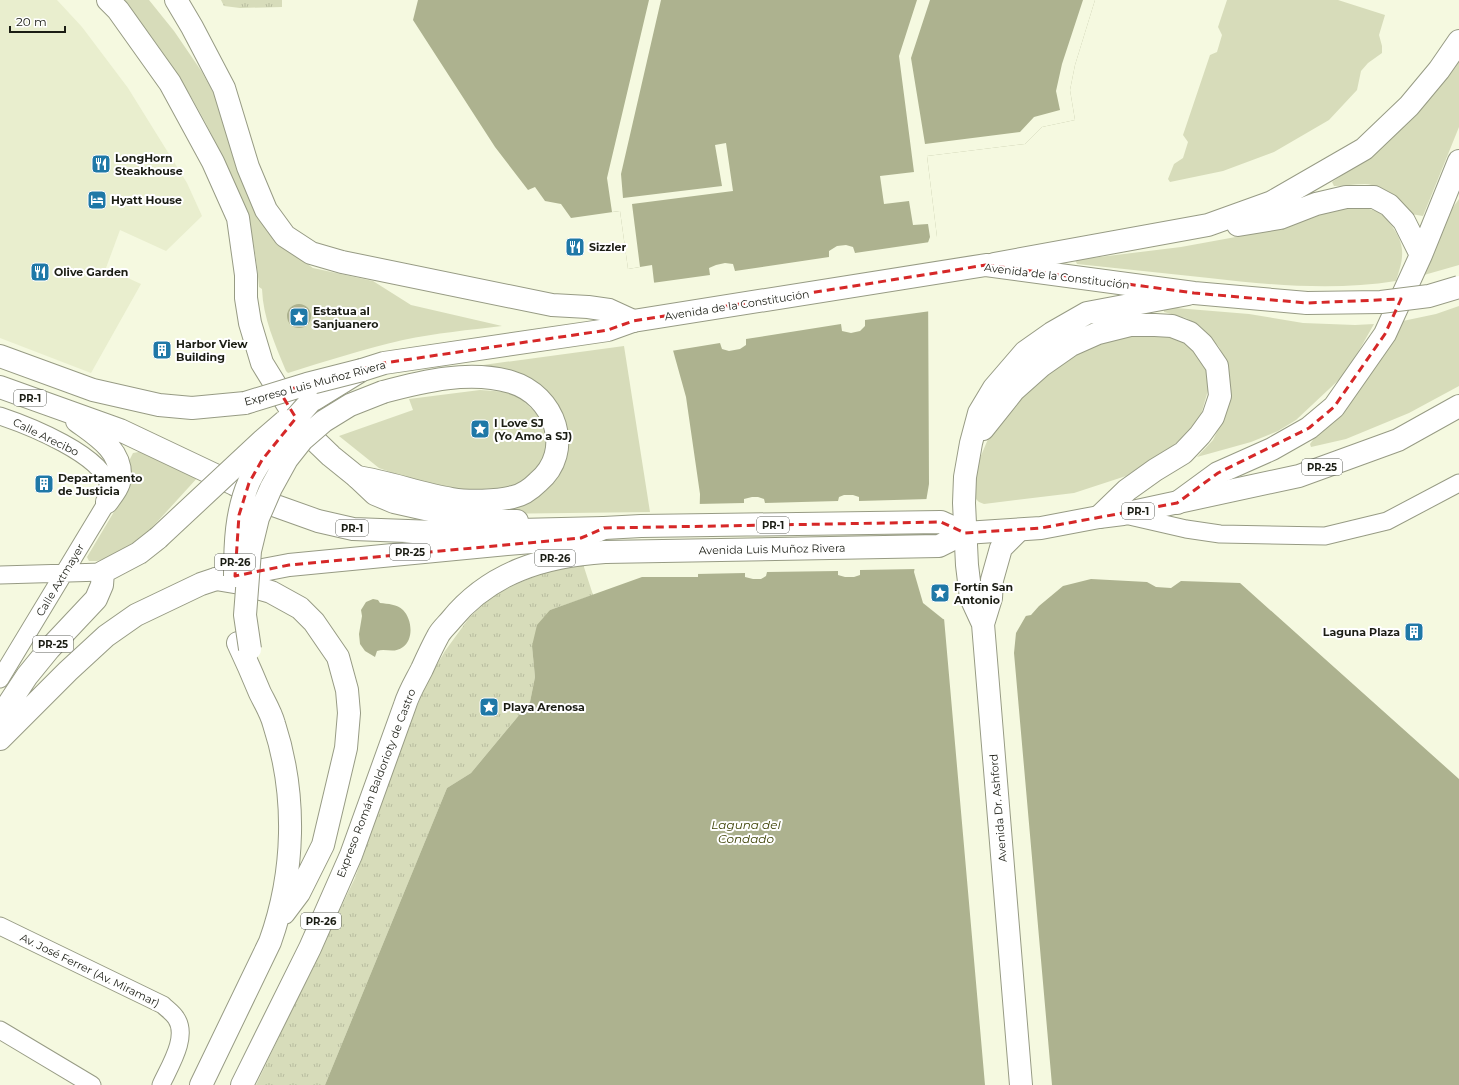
<svg xmlns="http://www.w3.org/2000/svg" width="1459" height="1085" viewBox="0 0 1459 1085" font-family="Montserrat,sans-serif">
	<style>
		.built { fill: #e9eece }
		.grass { fill: #d7dcba }
		.park { fill: url(#park-tufts) }
		.water { fill: #adb28f }
		.pier { fill: #f5f9e0 }
		.lines { fill: none; stroke-linecap: round; stroke-linejoin: round }
		.minor-casing { stroke: #979b84; stroke-width: 19 }
		.tertiary-casing { stroke: #979b84; stroke-width: 24 }
		.secondary-casing { stroke: #979b84; stroke-width: 24 }
		.primary-casing { stroke: #979b84; stroke-width: 24 }
		.motorway-casing { stroke: #979b84; stroke-width: 24 }
		.minor { stroke: #fff; stroke-width: 17 }
		.tertiary { stroke: #fff; stroke-width: 22 }
		.secondary { stroke: #fff; stroke-width: 22 }
		.primary { stroke: #fff; stroke-width: 22 }
		.motorway { stroke: #fff; stroke-width: 22 }
		.primary-bridge-casing { stroke: #979b84; stroke-width: 24; stroke-linecap: butt }
		.motorway-bridge-casing { stroke: #979b84; stroke-width: 24; stroke-linecap: butt }
		.primary-bridge { stroke: #fff; stroke-width: 22 }
		.motorway-bridge { stroke: #fff; stroke-width: 22 }
		.marked { fill: none; stroke: #d62828; stroke-width: 3; stroke-dasharray: 8 5; stroke-linejoin: round }
		.labels { text-anchor: middle; dominant-baseline: central; stroke-width: 4; stroke-linejoin: round; paint-order: stroke }
		.shield { fill: #fff; stroke: #5f615a; stroke-width: 1 }
		.shield-label { font-size: 10px; font-weight: bold; fill: #1b1d14 }
		.poi-label { font-size: 11px; font-weight: bold; fill: #1b1d14; stroke: #fff; text-anchor: start }
		.street-label { font-size: 11px; fill: #1b1d14; stroke: #fff }
		.water-label { font-size: 12px; font-style: italic; fill: #3c4103; stroke: #fff }
	</style>
	<defs>
		<pattern id="park-tufts" width="24" height="20" patternUnits="userSpaceOnUse"><rect width="24" height="20" fill="#d7dcba"/><path d="M3 7l-1-3M5 7V3M7 7l1-3M15 17l-1-3M17 17v-4M19 17l1-3" fill="none" stroke="#b8bc9f"/></pattern>
	</defs>
	<rect width="100%" height="100%" fill="#f5f9e0"/>
	<!-- built -->
	<path class="built" d="M0 0H57L82 27 128 88 187 183 202 216 166 251 120 230 106 268 141 284 91 373 0 338Z"/>
	<!-- grass -->
	<path class="grass" d="M122 0H149L174 31 202 72 217 100 249 197 270 234 285 248 313 268 373 281 411 305 502 326C469 330 436 333 403 340 364 349 326 361 288 373L286 371C275 344 263 318 262 289L259 287C257 264 254 240 247 218 242 200 234 184 227 167 200 106 165 50 122 0Z
		M1227 0H1338L1385 15 1379 35 1382 46V53L1368 63 1361 71 1357 90 1329 120 1274 152 1223 171 1170 182 1168 179 1174 164 1183 158 1188 142 1183 135 1210 55 1217 52 1222 35 1218 27Z
		M1459 60V127L1423 216 1411 214C1402 198 1383 185 1365 184 1355 184 1344 186 1334 186L1332 182 1373 154 1414 117 1452 71Z
		M1459 199V265L1424 275 1451 210Z
		M1347 207C1357 208 1368 207 1378 212 1388 218 1402 238 1402 250 1403 261 1399 271 1396 281 1334 291 1271 285 1209 278 1165 273 1121 269 1077 264L1075 260 1181 247 1263 232 1309 215Z
		M1459 306V386L1409 413 1346 439 1311 447 1310 444 1398 322 1436 314Z
		M1164 307 1249 314 1303 323 1355 325 1374 324 1361 347 1344 375 1296 420 1278 431 1251 442 1197 457 1213 440 1227 411 1230 392 1228 366 1219 347 1201 327 1186 318 1164 312Z
		M1155 333 1187 341 1207 368 1209 387 1200 418 1174 445 1126 476 1074 493 984 504 979 502 974 497V482L980 458 994 425 1048 366 1112 337Z
		M624 346 650 512 491 514 489 511 527 503 556 479 567 448 563 415 543 388 520 375 483 365Z
		M480 390 507 392 520 398 536 413 546 429 547 452 543 464 524 483 510 487 483 489H454L423 484 379 468 339 436 413 410 409 399Z
		M144 451 199 476 137 544 120 554 97 561H89L87 557 127 490 131 474 129 461 133 453Z"/>
	<!-- park -->
	<path class="park" d="M221 0H282V7L240 8 224 6Z
		M583 564 593 595 550 610 532 646 535 677 530 702 471 773 447 788 325 1085H256L355 878 412 718 427 682 445 651 469 618 492 596 519 583 548 571Z"/>
	<!-- water -->
	<path class="water" d="M418 0H1095L1075 65 1070 90 1075 120 1042 127 1025 144 927 156 937 237H930L926 248 928 275 929 484 914 572 923 603 943 619 956 623 983 624 1031 615 1039 606 1063 586 1091 579 1147 582 1156 587 1171 588 1181 581 1240 583 1459 779V1085H325L447 788 471 773 530 702 535 677 532 646 537 625 550 610 642 577H698L700 494 686 397 654 282 652 265 628 269 620 211 571 218 561 204 545 201 535 187 528 190 495 147 413 20Z
		M287 316a12 12 0 1 1 24 0a12 12 0 1 1-24 0Z
		M373 599 378 600 380 603C388 604 397 604 403 610 412 619 414 639 403 647 394 654 386 648 377 651L375 657 365 651 360 644 359 634 362 616 361 610 366 602Z"/>
	<!-- pier -->
	<path class="pier" d="M649 0H661L621 174 623 198 722 186 715 145 726 143 733 191 632 204 640 267 628 269 620 211 612 212 607 178Z
		M917 0H930L911 58 925 144 1020 132 1034 117 1060 110 1056 91 1062 64 1083 0H1095L1075 65 1070 90 1075 120 1042 127 1025 144 927 156 937 237H930L928 224 913 225 909 201 884 204 880 176 914 172 899 56Z
		M930 242 928 248 930 275 931 311 865 320V326L860 331 851 333 842 331 841 324 746 339V345L740 349 729 351 722 349 720 343 671 351 652 283 710 275 709 268 716 265 725 263 733 264 735 271 829 257V251L837 246 846 245 853 247 855 253Z
		M844 495H853L859 497V501L929 499 917 569 860 570V575L854 577H845L838 575V571L767 572 766 576 761 579H753L745 577V573L696 574 697 504 744 503V499L752 497H758L764 499 765 503 838 501 839 497Z
		M1027 614 1016 633 1014 653 1052 1085H985L944 618 956 621 983 622Z"/>
	<g class="lines">
		<!-- minor casing -->
		<g class="minor-casing">
			<path id="minor" d="M0 416C27 425 104 455 109 487 109 492 108 498 107 502L0 679
				M1125 515 1186 529 1220 534 1325 536 1387 521 1459 483
				M0 575 103 572
				M0 926 163 1005C167 1009 173 1013 176 1018 189 1037 169 1067 161 1085
				M0 1030 92 1085"/>
		</g>
		<!-- tertiary casing -->
		<g class="tertiary-casing">
			<path id="tertiary" d="M983 429 1014 390 1041 366 1071 345 1098 333 1130 325H1155L1172 326 1190 333 1202 344 1217 366 1220 396 1213 417 1200 435 1183 453 1155 470 1127 490 1099 517
				M983 624 991 598 992 580 1001 548 1019 530
				M1021 1085 983 624 971 598 967 565 964 503 965 477 971 443 979 413 994 388 1025 352 1052 333 1087 313 1188 294"/>
		</g>
		<!-- secondary casing -->
		<g class="secondary-casing">
			<path id="secondary" d="M108 0 118 10 170 83 213 162 238 218 246 275V298L250 323 262 363 302 428 331 456 357 477 375 494 394 502 452 515 496 521H517
				M176 0 192 27 224 88 248 167 266 210 285 236 311 253 342 262 552 305 588 307 609 310 633 321
				M1238 225 1280 218 1316 204 1346 197H1374L1389 205 1404 221 1421 255
				M994 264 1208 225 1272 202 1364 149 1409 106 1439 70 1459 41
				M1177 503 1218 473 1272 449 1309 428 1334 407 1385 334 1421 255 1459 161"/>
		</g>
		<!-- primary casing -->
		<g class="primary-casing">
			<path id="primary" d="M633 321 986 265 1194 293 1307 303
				M605 552 939 546 965 533
				M0 717 27 676 49 649 96 599 102 585 103 572 139 553 158 538
				M0 739 68 671 106 636 136 615 201 584 216 579 289 565 507 544 581 538 604 528 641 526 941 522 965 533 1041 528 1099 517 1123 514 1299 476 1398 440 1459 406"/>
		</g>
		<!-- motorway casing -->
		<g class="motorway-casing">
			<path id="motorway" d="M0 356 93 390 159 405 192 408 245 403
				M0 387 120 430 234 484 276 506 318 521 353 529 435 532 604 528
				M310 402 362 370 384 363 608 330 633 321
				M77 421C96 435 122 450 120 478 119 487 112 495 107 502
				M357 477C390 482 420 494 452 499 469 502 496 501 513 497 523 495 531 489 538 482 575 451 555 395 511 382 470 370 424 381 383 392
				M216 579 240 583 271 592 300 608 314 622 338 657 347 690 349 713 346 748 323 845 299 893 284 913
				M201 1085 270 942C295 872 297 795 274 724 271 713 265 703 260 693 253 676 246 660 238 643
				M242 1085 310 948 351 855 405 705C409 692 416 681 422 669 427 658 432 647 438 636 441 630 447 625 451 620 490 572 545 556 605 552"/>
		</g>
		<!-- minor -->
		<use href="#minor" class="minor"/>
		<!-- tertiary -->
		<use href="#tertiary" class="tertiary"/>
		<!-- secondary -->
		<use href="#secondary" class="secondary"/>
		<!-- primary -->
		<use href="#primary" class="primary"/>
		<!-- motorway -->
		<use href="#motorway" class="motorway"/>
		<!-- primary-bridge casing -->
		<g class="primary-bridge-casing">
			<path id="primary-bridge" d="M1307 303 1381 302 1429 296 1459 287
				M158 538 263 440 285 421"/>
		</g>
		<!-- motorway-bridge casing -->
		<g class="motorway-bridge-casing">
			<path id="motorway-bridge" d="M245 403 307 384 362 370
				M235 576C235 544 236 512 249 482 262 453 289 426 310 402
				M250 649 245 615 250 551 258 518 271 488 287 459 302 440 324 421 350 405 383 392"/>
		</g>
		<!-- primary-bridge -->
		<use href="#primary-bridge" class="primary-bridge"/>
		<!-- motorway-bridge -->
		<use href="#motorway-bridge" class="motorway-bridge"/>
	</g>
	<!-- marked area -->
	<path class="marked" d="M986 265 1194 293 1307 303 1401 299 1385 334 1334 407 1309 428 1218 473 1177 503 1041 528 965 533 941 522 604 528 581 538 289 565 235 576 239 515 249 483 262 460 296 418 280 392 384 363 608 330 633 321Z"/>
	<!-- icons -->
	<defs>
		<g id="restaurant-square" transform="scale(1)"><rect x="-9" y="-9" width="18" height="18" rx="4" fill="#1f78a7" stroke="#fff"/><path d="M-5-6h1v4h1v-4h1v4h1v-4h1v5L-1.5 .5V6h-2V.5L-5-1ZM5-6V6H3V1.5H1.5Q1.5-4 5-6Z" fill="#fff"/></g>
		<g id="hotel-square" transform="scale(1)"><rect x="-9" y="-9" width="18" height="18" rx="4" fill="#1f78a7" stroke="#fff"/><path d="M-6-4.5h1.5V1H6V5H4.5V3h-9V5H-6ZM-4 0a1.8 1.8 0 1 1 3.6 0ZM.5 0V-2.5h3Q6-2.5 6 0Z" fill="#fff"/></g>
		<g id="sight-square" transform="scale(1)"><rect x="-9" y="-9" width="18" height="18" rx="4" fill="#1f78a7" stroke="#fff"/><path d="M0-6L1.8-2.2L6-1.7L2.9 1.2L3.7 5.4L0 3.3L-3.7 5.4L-2.9 1.2L-6-1.7L-1.8-2.2Z" fill="#fff"/></g>
		<g id="building-square" transform="scale(1)"><rect x="-9" y="-9" width="18" height="18" rx="4" fill="#1f78a7" stroke="#fff"/><path d="M-4-6H4V6H1V3H-1V6H-4ZM-2.5-4.3h1.7v1.8h-1.7ZM.8-4.3h1.7v1.8H.8ZM-2.5-1h1.7V.8h-1.7ZM.8-1h1.7V.8H.8Z" fill="#fff"/></g>
	</defs>
	<g fill-rule="evenodd">
		<use href="#restaurant-square" x="101" y="164"/>
		<use href="#hotel-square" x="97" y="200"/>
		<use href="#restaurant-square" x="575" y="247"/>
		<use href="#restaurant-square" x="40" y="272"/>
		<use href="#sight-square" x="299" y="317"/>
		<use href="#building-square" x="162" y="350"/>
		<use href="#sight-square" x="480" y="429"/>
		<use href="#building-square" x="44" y="484"/>
		<use href="#sight-square" x="940" y="593"/>
		<use href="#building-square" x="1414" y="632"/>
		<use href="#sight-square" x="489" y="707"/>
	</g>
	<g class="labels">
		<!-- shield labels -->
		<g class="shield">
			<rect x="14" y="390" width="32" height="16" rx="3"/>
			<rect x="1302" y="459" width="40" height="16" rx="3"/>
			<rect x="1122" y="503" width="32" height="16" rx="3"/>
			<rect x="757" y="517" width="32" height="16" rx="3"/>
			<rect x="336" y="520" width="32" height="16" rx="3"/>
			<rect x="390" y="544" width="40" height="16" rx="3"/>
			<rect x="535" y="550" width="40" height="16" rx="3"/>
			<rect x="215" y="554" width="40" height="16" rx="3"/>
			<rect x="33" y="636" width="40" height="16" rx="3"/>
			<rect x="301" y="913" width="40" height="16" rx="3"/>
		</g>
		<g class="shield-label">
			<text x="30" y="398">PR-1</text>
			<text x="1322" y="467">PR-25</text>
			<text x="1138" y="511">PR-1</text>
			<text x="773" y="525">PR-1</text>
			<text x="352" y="528">PR-1</text>
			<text x="410" y="552">PR-25</text>
			<text x="555" y="558">PR-26</text>
			<text x="235" y="562">PR-26</text>
			<text x="53" y="644">PR-25</text>
			<text x="321" y="921">PR-26</text>
		</g>
		<!-- poi labels -->
		<g class="poi-label">
			<text x="115" y="158">LongHorn<tspan x="115" dy="13">Steakhouse</tspan></text>
			<text x="111" y="200">Hyatt House</text>
			<text x="589" y="247">Sizzler</text>
			<text x="54" y="272">Olive Garden</text>
			<text x="313" y="311">Estatua al<tspan x="313" dy="13">Sanjuanero</tspan></text>
			<text x="176" y="344">Harbor View<tspan x="176" dy="13">Building</tspan></text>
			<text x="494" y="423">I Love SJ<tspan x="494" dy="13">(Yo Amo a SJ)</tspan></text>
			<text x="58" y="478">Departamento<tspan x="58" dy="13">de Justicia</tspan></text>
			<text x="954" y="587">Fortín San<tspan x="954" dy="13">Antonio</tspan></text>
			<text x="1400" y="632" text-anchor="end">Laguna Plaza</text>
			<text x="503" y="707">Playa Arenosa</text>
		</g>
		<!-- street labels -->
		<g class="street-label">
			<text transform="translate(1057 276) rotate(7)">Avenida de la Constitución</text>
			<text transform="translate(737 305) rotate(-9)">Avenida de la Constitución</text>
			<text transform="translate(315 383) rotate(-15)">Expreso Luis Muñoz Rivera</text>
			<text transform="translate(46 437) rotate(26)">Calle Arecibo</text>
			<text transform="translate(772 549) rotate(-1)">Avenida Luis Muñoz Rivera</text>
			<text transform="translate(60 580) rotate(-59)">Calle Axtmayer</text>
			<text transform="translate(376 783) rotate(-69)">Expreso Román Baldorioty de Castro</text>
			<text transform="translate(998 808) rotate(-95)">Avenida Dr. Ashford</text>
			<text transform="translate(90 970) rotate(26)">Av. José Ferrer (Av. Miramar)</text>
		</g>
		<!-- water labels -->
		<g class="water-label">
			<text x="746" y="824">Laguna del<tspan x="746" dy="14">Condado</tspan></text>
		</g>
	</g>
	<!-- scale -->
	<path d="M10 26v6h55v-6" fill="none" stroke="#1b1d14" stroke-width="2"/>
	<text x="16" y="26" font-size="12" fill="#1b1d14" stroke="#ffffff" stroke-width="3" paint-order="stroke">20 m</text>
</svg>
